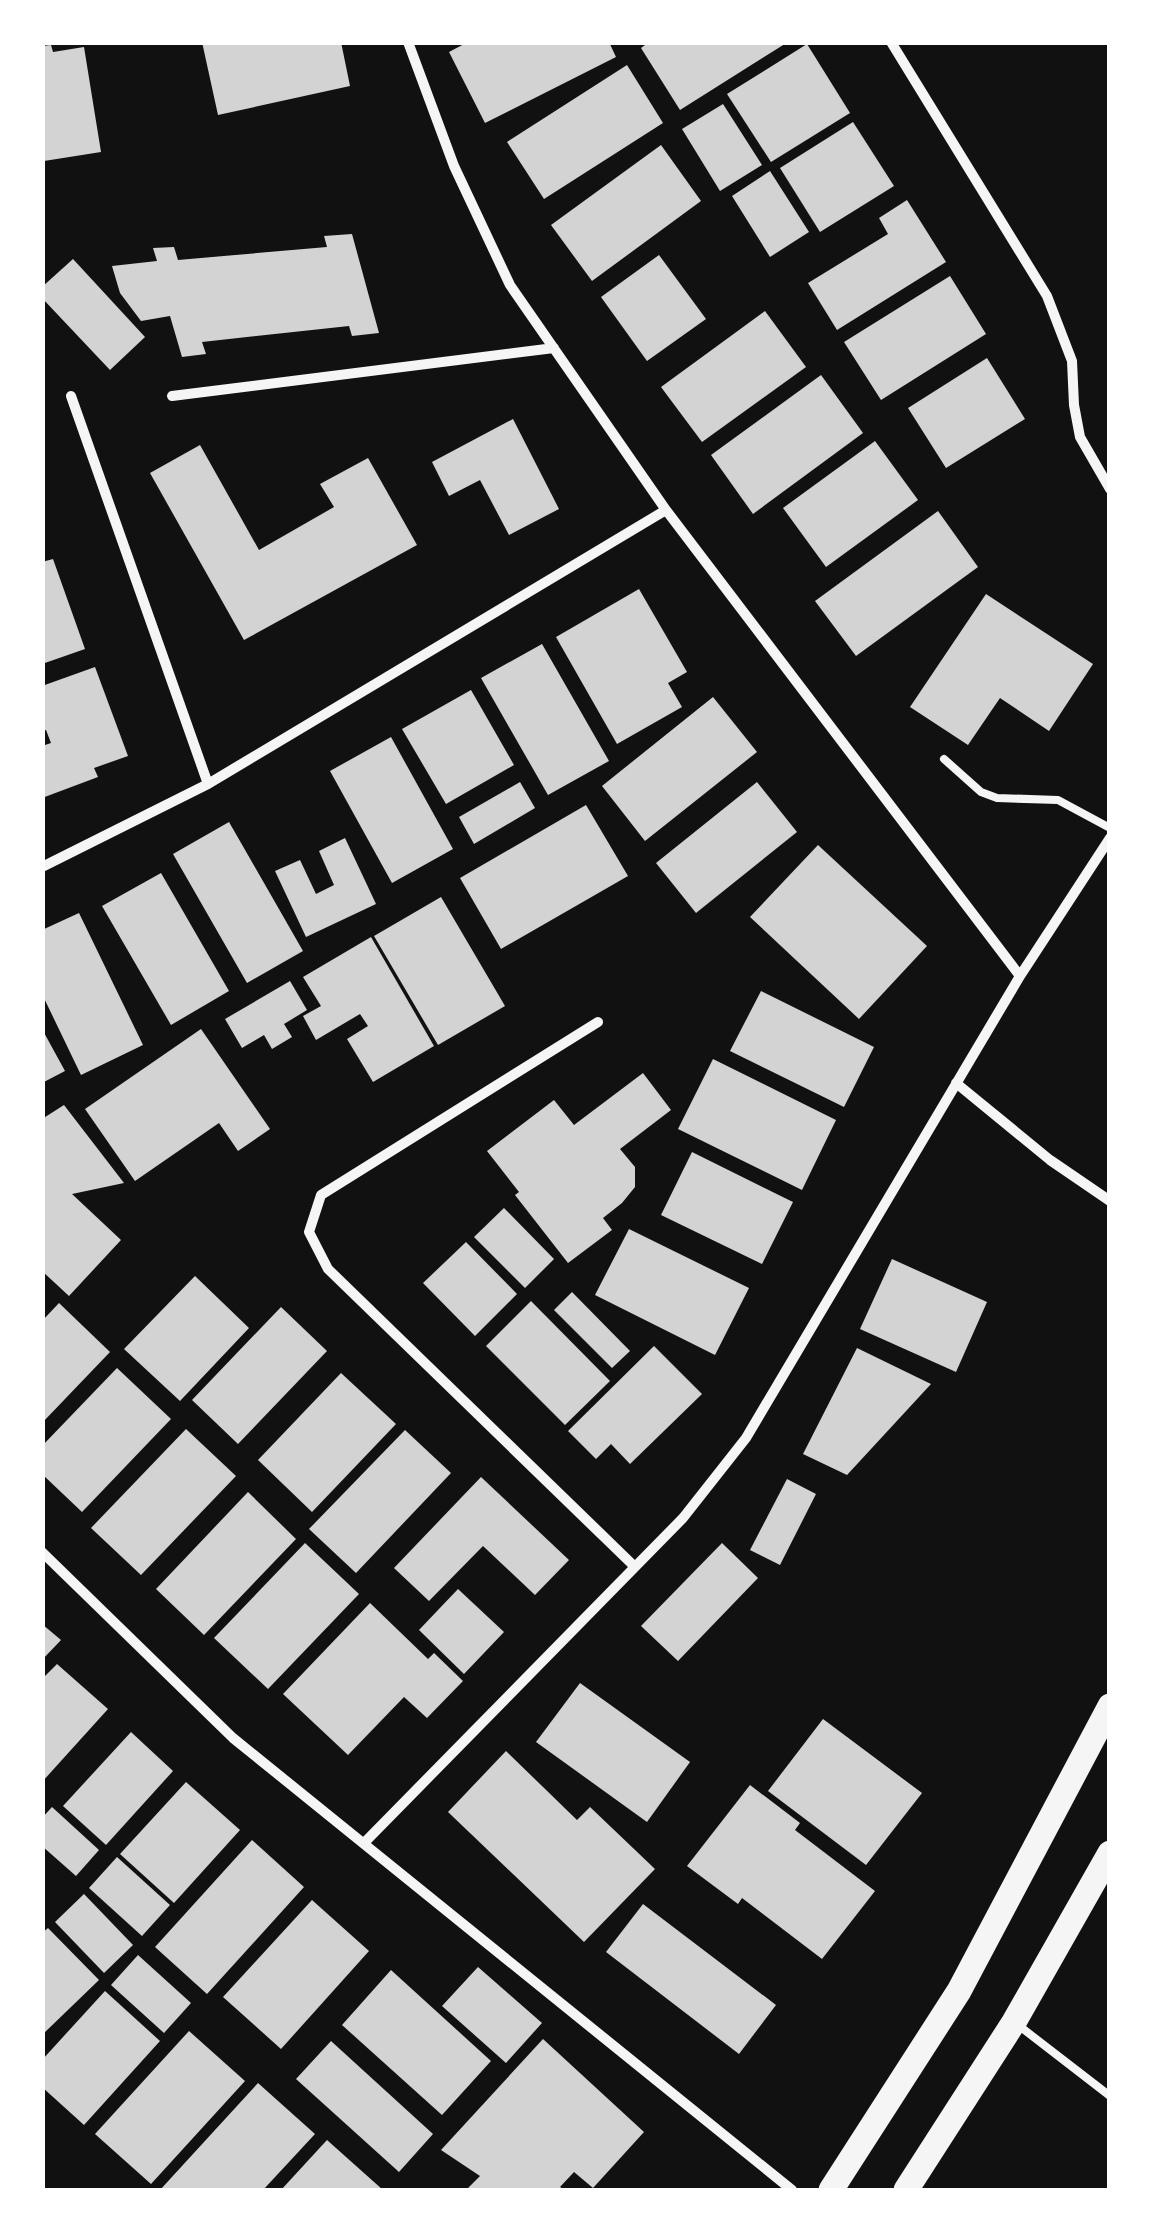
<svg xmlns="http://www.w3.org/2000/svg" width="1152" height="2233" viewBox="0 0 1152 2233" font-family="'Asap Condensed',sans-serif">
	<style>
		.building { fill: #d3d3d3 }
		.lines { fill: none; stroke-linecap: round; stroke-linejoin: round }
		.service { stroke: #f5f5f5; stroke-width: 8 }
		.minor { stroke: #f5f5f5; stroke-width: 10 }
		.primary { stroke: #f5f5f5; stroke-width: 25 }
	</style>
	<rect width="100%" height="100%" fill="#111"/>
	<!-- building -->
	<path class="building" d="M202 42H341L350 86 218 115Z
		M468 42H609L616 57 485 123 449 52Z
		M649 42H788L680 110 641 48Z
		M807 44 850 113 771 162 727 94Z
		M51 45 53 52 84 47 101 152 44 161 42 46Z
		M627 65 663 123 544 199 507 142Z
		M723 104 762 165 720 191 682 129Z
		M853 122 894 186 820 232 780 168Z
		M661 145 701 201 592 281 551 225Z
		M770 171 809 232 770 257 732 196Z
		M907 200 946 262 837 330 808 283 888 234 879 218Z
		M352 234 379 333 352 336 349 326 202 342 206 354 182 357 170 316 141 321 120 293 112 266 157 261 153 248 174 247 178 260 327 247 324 236Z
		M659 255 706 319 647 361 601 297Z
		M73 259 145 337 110 370 42 298V287Z
		M950 276 986 334 881 400 844 342Z
		M765 311 806 367 702 442 661 387Z
		M987 358 1025 419 946 468 908 408Z
		M821 375 863 433 753 514 711 455Z
		M513 419 559 509 509 535 480 480 449 496 432 462Z
		M875 441 918 500 826 567 783 508Z
		M200 445 259 550 334 507 320 484 368 458 417 545 244 640 150 473Z
		M938 511 978 567 856 656 815 601Z
		M53 559 85 649 42 664V562Z
		M639 589 687 672 668 683 682 707 617 744 556 637Z
		M986 594 1093 664 1049 731 1000 698 968 745 910 707Z
		M542 644 609 761 548 795 481 678Z
		M95 667 128 756 94 768 98 777 42 798V746L51 743 46 730 42 731V686Z
		M471 690 514 765 446 804 402 729Z
		M713 697 757 752 645 841 602 786Z
		M391 737 453 849 392 883 330 771Z
		M520 782 535 808 474 844 459 817Z
		M757 782 797 832 696 913 656 863Z
		M586 805 628 876 501 949 460 878Z
		M229 822 303 951 247 983 173 854Z
		M345 838 376 904 306 937 275 871 300 860 316 894 334 885 319 851Z
		M818 845 927 946 859 1019 750 917Z
		M161 873 229 991 171 1025 102 906Z
		M441 897 505 1006 438 1045 374 936Z
		M79 913 143 1045 81 1075 42 994V930Z
		M371 937 434 1046 373 1082 347 1039 368 1026 360 1014 316 1040 303 1016 321 1006 303 977Z
		M290 981 307 1010 284 1024 292 1037 272 1049 264 1035 242 1048 225 1019Z
		M761 991 874 1047 844 1107 730 1051Z
		M42 1029 65 1071 42 1083Z
		M201 1029 270 1129 238 1151 219 1123 135 1181 85 1109Z
		M713 1059 836 1120 802 1190 678 1129Z
		M643 1073 671 1110 620 1149 635 1167V1187L622 1203 603 1218 612 1230 568 1263 515 1195 519 1192 487 1151 554 1100 574 1125Z
		M64 1105 124 1183 72 1194 121 1240 69 1296 42 1271V1119Z
		M692 1152 793 1202 762 1264 661 1215Z
		M504 1208 554 1259 525 1288 474 1237Z
		M629 1229 749 1288 715 1355 595 1295Z
		M466 1242 517 1294 475 1336 423 1283Z
		M892 1259 987 1302 956 1372 860 1329Z
		M195 1276 249 1328 180 1401 124 1349Z
		M572 1292 630 1351 612 1368 554 1310Z
		M531 1301 610 1381 565 1425 486 1346Z
		M59 1303 110 1352 42 1423V1321Z
		M281 1307 327 1351 238 1444 192 1400Z
		M654 1346 702 1394 630 1464 611 1444 596 1459 568 1431Z
		M857 1348 931 1384 847 1475 803 1454Z
		M117 1368 171 1419 82 1512 42 1474V1446Z
		M341 1373 396 1424 312 1512 258 1460Z
		M186 1429 236 1476 141 1575 91 1528Z
		M405 1430 451 1473 356 1573 309 1529Z
		M481 1477 569 1560 535 1595 483 1546 429 1601 394 1568Z
		M787 1479 816 1494 780 1565 750 1550Z
		M248 1492 296 1539 204 1635 156 1589Z
		M305 1543 359 1594 268 1689 214 1638Z
		M722 1543 758 1578 678 1661 641 1626Z
		M458 1589 504 1632 464 1674 419 1630Z
		M370 1603 428 1659 434 1653 463 1681 427 1718 404 1697 348 1755 283 1694Z
		M42 1624 61 1640 42 1660Z
		M57 1664 108 1709 42 1782V1679Z
		M580 1683 690 1762 647 1822 536 1742Z
		M823 1719 922 1793 866 1865 768 1791Z
		M131 1732 173 1771 106 1845 63 1806Z
		M506 1751 577 1820 590 1807 655 1869 584 1942 448 1812Z
		M186 1782 240 1830 174 1903 120 1854Z
		M750 1785 800 1823 795 1830 875 1891 822 1959 742 1898 738 1904 687 1866Z
		M52 1807 99 1850 76 1876 42 1846V1818Z
		M252 1840 304 1887 207 1994 155 1947Z
		M117 1857 170 1905 142 1936 89 1888Z
		M84 1894 133 1945 104 1973 55 1922Z
		M312 1900 369 1951 281 2049 223 1997Z
		M643 1904 776 2005 739 2054 606 1952Z
		M48 1928 99 1980 42 2035V1933Z
		M138 1955 191 2003 164 2033 111 1985Z
		M478 1967 542 2023 506 2063 442 2006Z
		M391 1970 491 2061 442 2115 342 2025Z
		M105 1991 160 2041 84 2125 42 2087V2060Z
		M189 2031 245 2081 151 2184 95 2134Z
		M543 2039 644 2132 593 2188 574 2172 560 2187 565 2190H466L480 2176 441 2150Z
		M331 2041 433 2134 399 2172 296 2079Z
		M258 2083 315 2134 263 2190H160Z
		M327 2140 383 2190H281Z"/>
	<g class="lines">
		<!-- service -->
		<path class="service" d="M944 759 981 792 997 798 1058 800 1110 828
			M1018 2025 1110 2096"/>
		<!-- minor -->
		<path class="minor" d="M408 42 454 166 510 285 666 510 1020 976
			M891 42 1047 296 1072 361 1074 405 1080 437 1110 489
			M71 396 208 784
			M172 396 554 348
			M42 867 208 784 666 510
			M598 1022 321 1195 309 1232 328 1269 634 1566
			M956 1083 1050 1160 1110 1201
			M42 1552 233 1738 792 2190
			M365 1842 683 1518 746 1438 1020 976 1110 838"/>
		<!-- primary -->
		<path class="primary" d="M831 2190 959 1991 1110 1706
			M906 2190 1014 2022 1110 1853"/>
	</g>
	<!-- border -->
	<rect width="1152" height="2233" fill="none" stroke="#ffffff" stroke-width="90"/>
</svg>
